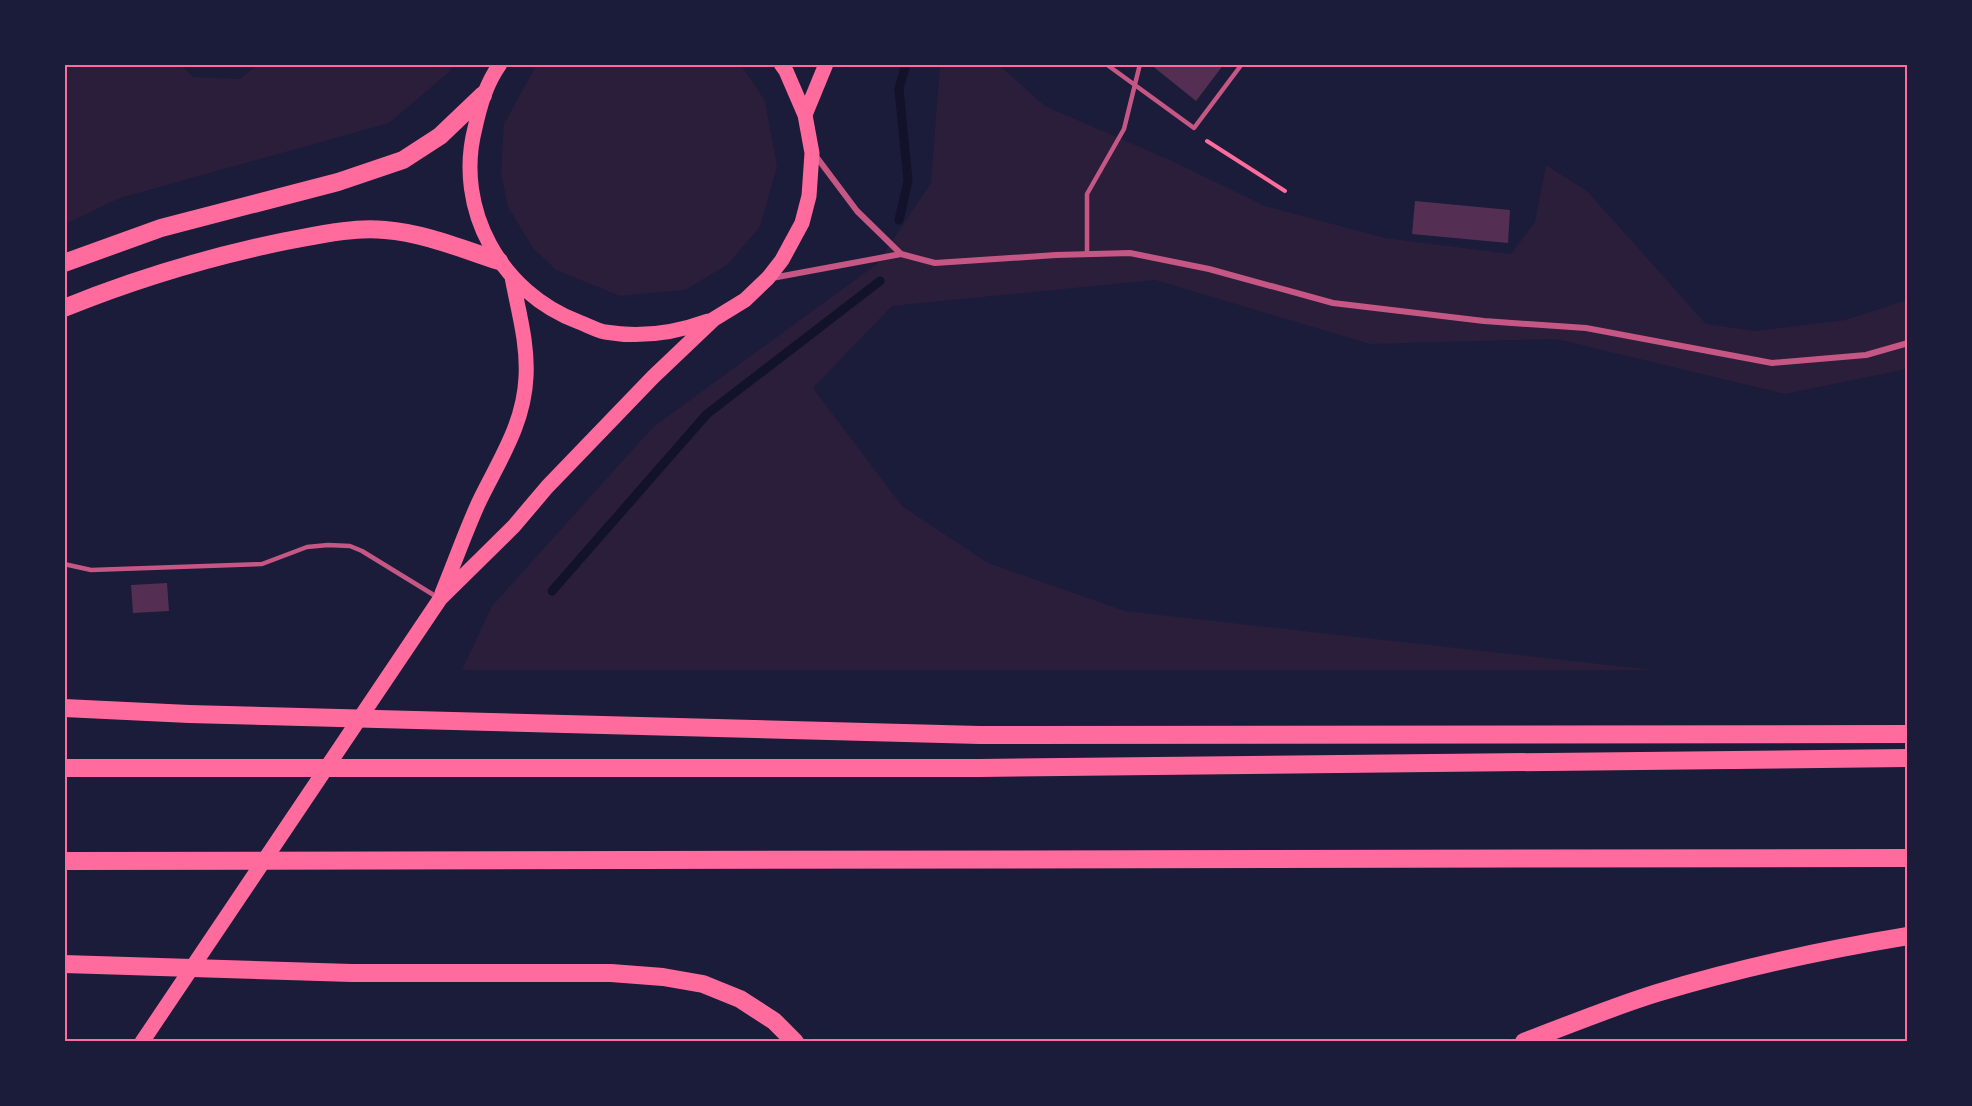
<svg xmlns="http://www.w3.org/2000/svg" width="1972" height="1106" viewBox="0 0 1972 1106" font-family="'DM Sans',sans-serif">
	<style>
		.green { fill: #2a1e3b }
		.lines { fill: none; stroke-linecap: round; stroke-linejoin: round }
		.stream { stroke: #12122b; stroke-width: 9 }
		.building { fill: #542f53 }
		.path { stroke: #ff6b9d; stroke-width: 4 }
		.service { stroke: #c65784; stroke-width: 4.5 }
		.minor { stroke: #c65784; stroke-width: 6 }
		.primary { stroke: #ff6b9d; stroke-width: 15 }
		.motorway { stroke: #ff6b9d; stroke-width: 18 }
		.neatline { fill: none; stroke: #ff6b9d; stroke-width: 2 }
	</style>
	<rect width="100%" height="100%" fill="#1b1b3a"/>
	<!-- green -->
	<path class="green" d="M537 64 741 65 765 101 777 166 760 227 727 265 685 290 620 296 556 270 533 248 508 207 501 173 504 124Z
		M64 65H181L193 77 239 79 258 65H454L449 72 389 123 120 198 65 224Z
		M940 65H999L1045 106 1172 161 1265 206 1385 238 1511 254 1535 222 1546 165 1587 191 1706 324 1755 331 1845 320 1907 300V369L1785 394 1556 339 1370 344 1155 280 892 306 813 388 902 506 988 563 1125 611 1653 670H462L492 606 653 427 877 264 931 183Z"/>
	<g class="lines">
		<!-- stream -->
		<path class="stream" d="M899 220 908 181 899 89 906 64
			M552 591 707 414 880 281"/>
	</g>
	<!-- building -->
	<path class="building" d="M1150 64H1224L1196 101Z
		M1415 201 1510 210 1508 243 1412 234Z
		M167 583 169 611 133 613 131 585Z"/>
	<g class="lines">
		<!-- path -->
		<path class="path" d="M1207 141 1285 191"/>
		<!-- service -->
		<path class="service" d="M1106 64 1194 128 1242 64
			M1087 254V194L1124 129 1140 64
			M64 564 91 570 262 564 307 547 328 545 350 546 362 551 437 597"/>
		<!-- minor -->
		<path class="minor" d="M815 155 857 211 901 254
			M772 278 901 254 935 263 1056 255 1130 253 1209 269 1333 303 1484 321 1586 328 1772 363 1866 355 1908 343"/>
		<!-- primary -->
		<path class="primary" d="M500 64C486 84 480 105 475 128 454 209 501 293 579 322 587 325 596 330 605 332 640 338 675 333 708 321
			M805 115 826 64
			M442 593C454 564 465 533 478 504 498 462 524 425 526 377 528 343 518 310 512 277
			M142 1042 440 599 514 526 547 487 653 377 714 319 745 300 768 278 782 260 802 223 809 196 812 153 805 115 786 71 781 64"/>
		<!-- motorway -->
		<path class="motorway" d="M64 263 161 228 338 182 403 160 440 136 483 95
			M64 308C138 278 208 257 286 241 319 235 351 227 385 230 424 233 462 249 499 261
			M64 708 189 714 980 735 1908 734
			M64 768H979L1908 758
			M64 861 1908 858
			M64 964 352 973H611L663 977 703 984 740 999 774 1021 795 1042
			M1524 1042C1568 1025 1612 1007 1657 993 1739 968 1823 950 1908 936"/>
	</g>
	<!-- border -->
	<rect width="1972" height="1106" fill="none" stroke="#1b1b3a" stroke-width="132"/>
	<rect x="66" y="66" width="1840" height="974" class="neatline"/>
</svg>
